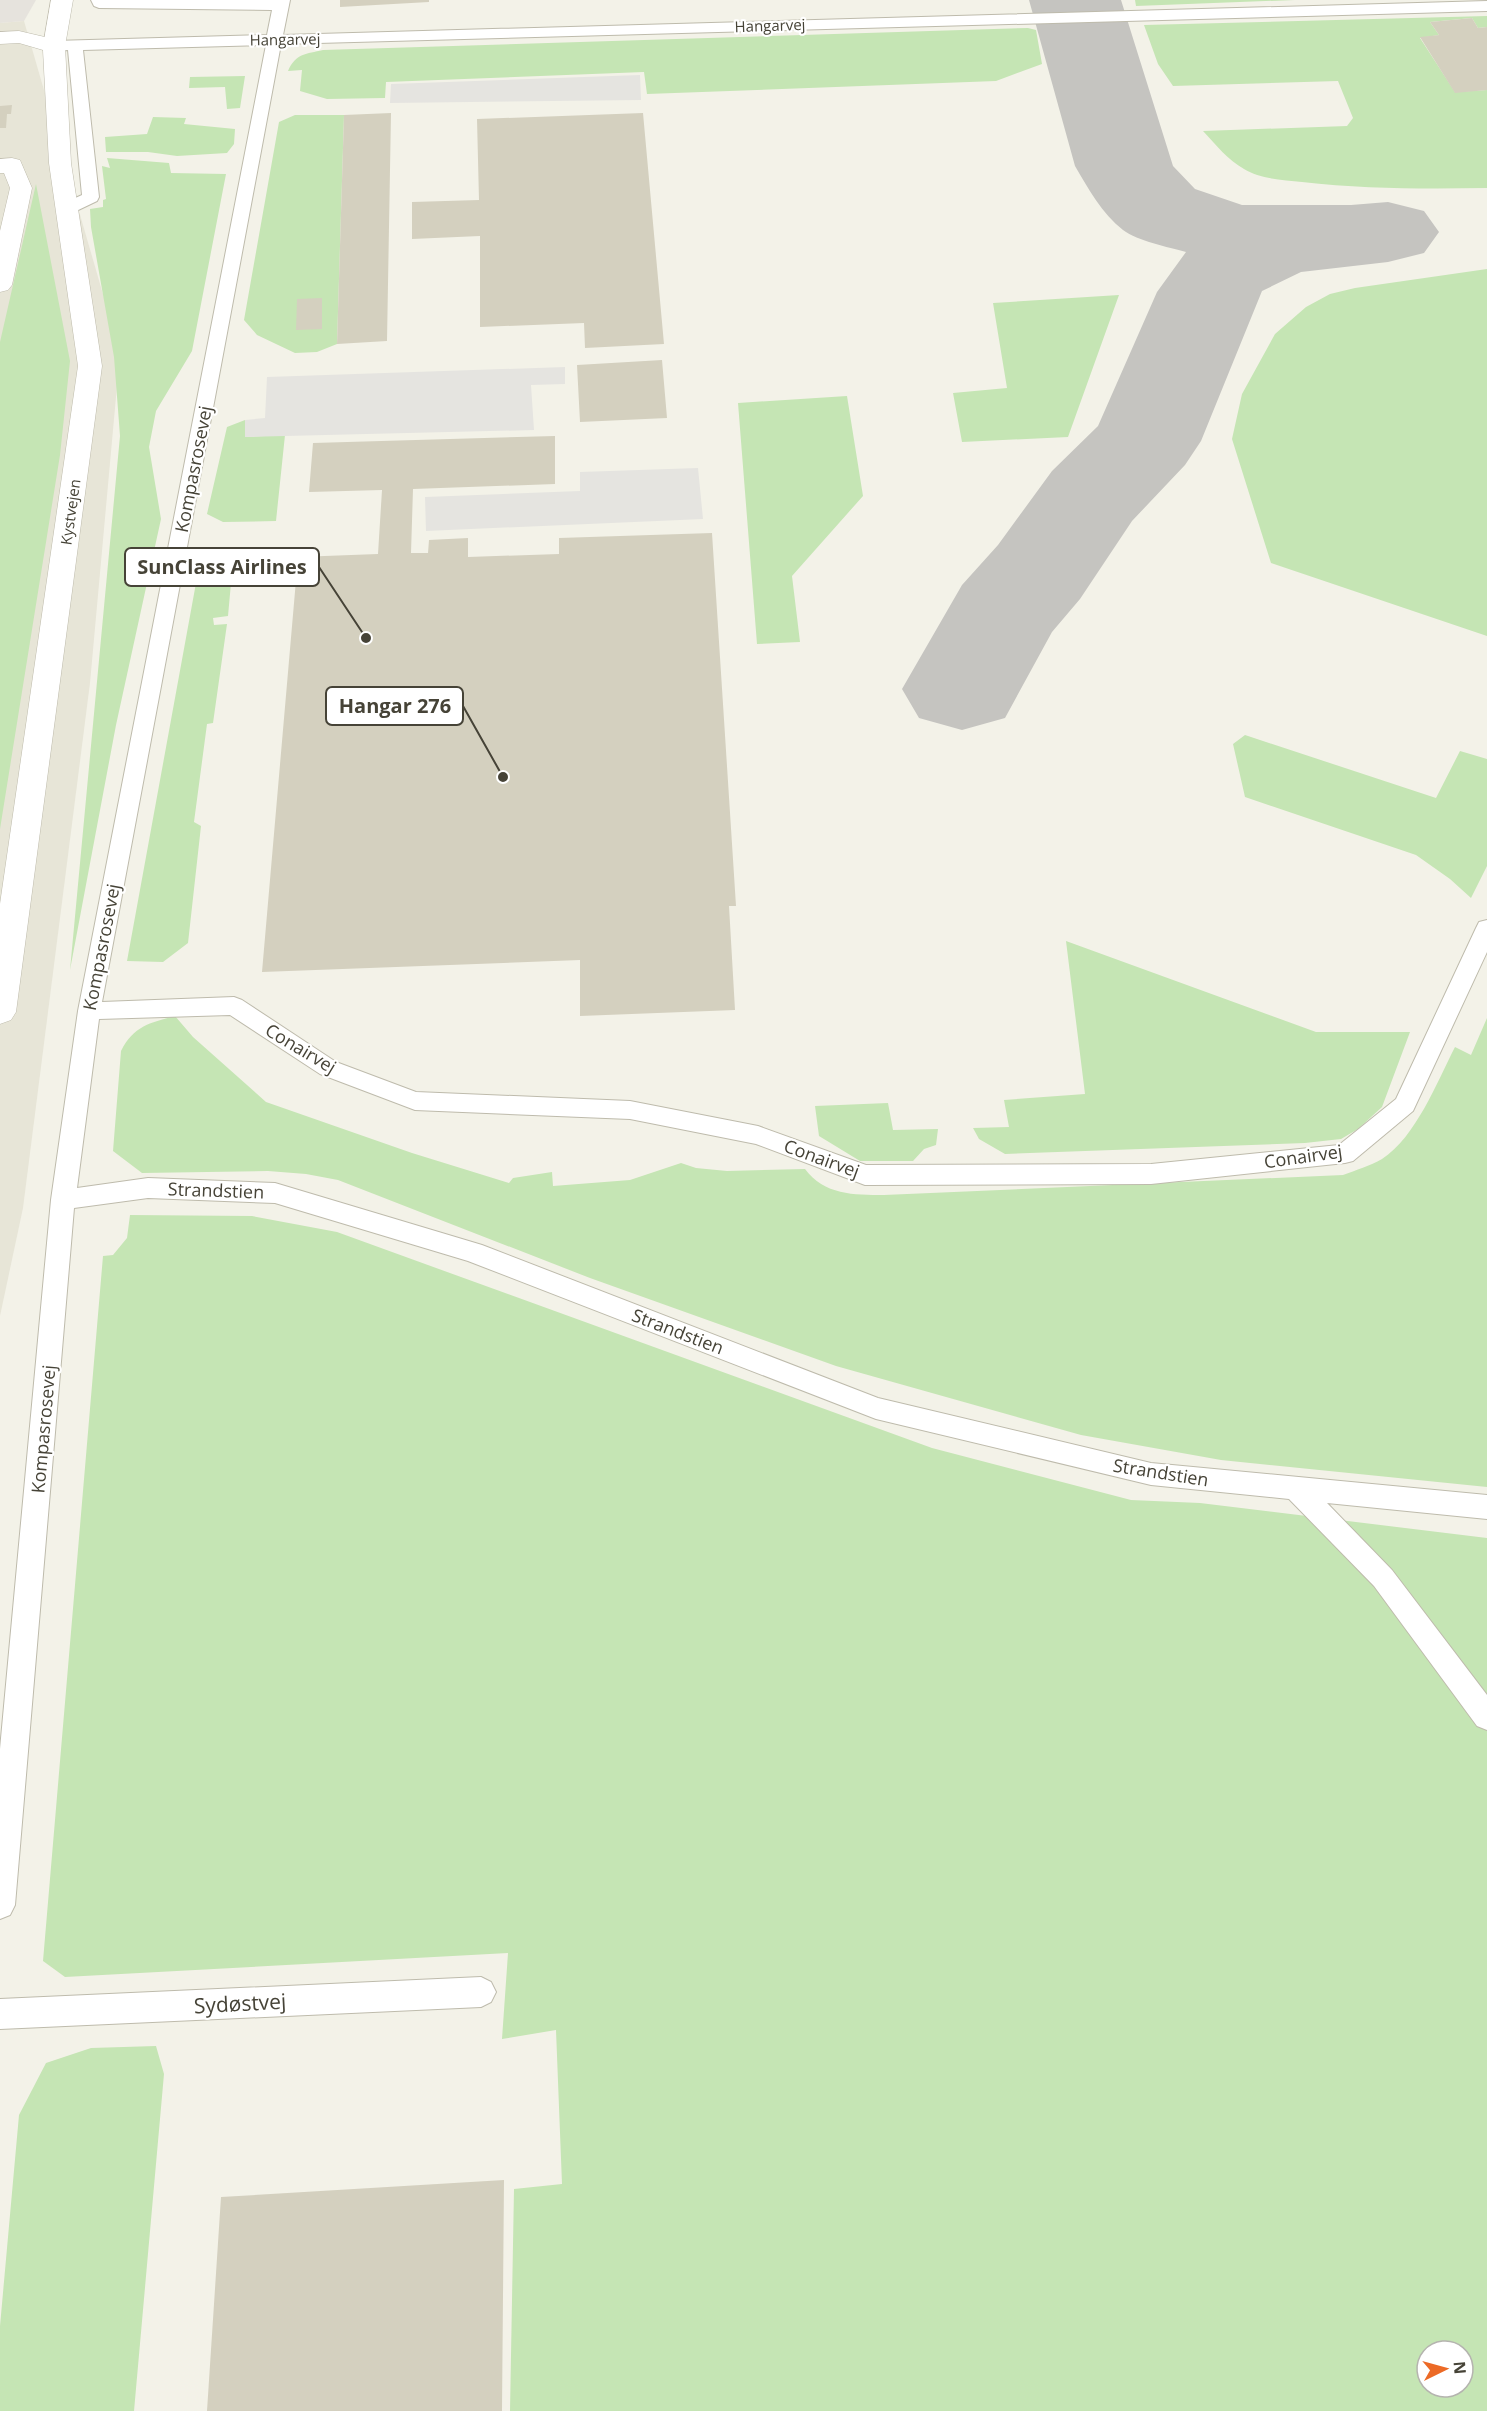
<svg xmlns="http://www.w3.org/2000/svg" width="1487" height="2411" viewBox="0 0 1487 2411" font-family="'Open Sans',sans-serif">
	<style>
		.residential { fill: #e7e5d7 }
		.industrial { fill: #e6e3dd }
		.green { fill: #c5e5b4; fill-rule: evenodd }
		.parking { fill: #e5e4e0 }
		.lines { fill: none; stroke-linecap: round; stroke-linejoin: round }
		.taxiway { fill: #c5c4c0; fill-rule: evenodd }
		.building { fill: #d4d0bf }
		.service-casing { stroke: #bebbac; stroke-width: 2 }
		.minor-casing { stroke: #bebbac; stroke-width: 1 }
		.tertiary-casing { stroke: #bebbac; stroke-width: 1 }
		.service { fill: #fff; fill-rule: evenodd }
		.minor { fill: #fff; fill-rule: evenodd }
		.tertiary { fill: #fff; fill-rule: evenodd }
		.labels { text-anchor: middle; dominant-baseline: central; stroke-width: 4.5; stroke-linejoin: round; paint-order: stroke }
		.far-street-label { font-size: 15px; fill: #464337; stroke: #fff }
		.street-label { font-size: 18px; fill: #464337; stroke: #fff }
		.near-street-label { font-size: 21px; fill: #464337; stroke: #fff }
		.leader { fill: none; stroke: #464337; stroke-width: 2 }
		.callout-dot { fill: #464337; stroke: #fff; stroke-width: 2 }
		.callout { fill: #fff; stroke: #464337; stroke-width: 2 }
		.callout-label { font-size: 20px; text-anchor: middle; font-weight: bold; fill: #464337 }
	</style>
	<rect width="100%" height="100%" fill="#f3f2e8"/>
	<!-- residential -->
	<path class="residential" d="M24 21 120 353 90 683 23 1208 0 1316V23Z"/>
	<!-- industrial -->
	<path class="industrial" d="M0 0H36L24 21 0 23Z"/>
	<!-- green -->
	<path class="green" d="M1135 0H1295L1136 6Z
		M1487 16V27L1478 28 1472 18 1430 22 1439 35 1420 38 1455 92 1487 90V188C1425 189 1364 189 1302 182 1283 180 1260 179 1244 169 1228 160 1216 145 1203 131L1347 126 1353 118 1338 81 1173 86 1158 64 1144 25Z
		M1028 28 1036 30 1042 64 996 81 647 94 644 72 386 82 385 98 327 99 300 91 302 70 288 71C296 53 306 54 323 50Z
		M245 76 240 108 227 109 225 87 189 88 190 77Z
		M295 115H344L337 344 317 352 295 353 257 335 244 320 279 122Z
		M153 117 186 118 184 124 235 129 234 144 227 153 177 156 148 152H106L105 137 147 134Z
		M107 158 169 163 171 173 226 174 192 351 156 411 149 447 161 519 116 725 70 970 120 436 114 357 91 227 90 209 103 207V200L106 199 102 166 110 168Z
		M36 184 70 361 60 455 0 829V342Z
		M1487 269V636L1271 563 1232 439 1242 394 1275 334 1306 307 1330 294 1355 288Z
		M1119 295 1068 437 962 442 953 393 1007 388 993 303Z
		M847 396 863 496 792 576 800 642 757 644 738 403Z
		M245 420 246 437 285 435 276 521 223 522 207 514 227 427Z
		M196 583H231L228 616 213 618 214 625 227 624 213 723 207 724 194 822 201 826 188 943 163 962 127 961Z
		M1245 735 1436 798 1460 751 1487 759V866L1471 898 1450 879 1416 855 1245 797 1233 744Z
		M1066 941 1316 1032H1410L1382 1107 1358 1129 1341 1139 1305 1143 1005 1154 979 1139 973 1128 1009 1127 1004 1100 1085 1094Z
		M175 1016 193 1037 266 1102 412 1153 509 1183 513 1178 552 1172 553 1186 630 1180 681 1163 696 1168 727 1171 805 1169C824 1195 854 1195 884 1195L1343 1175C1356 1170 1370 1166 1382 1159 1416 1137 1437 1082 1455 1047L1471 1055 1487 1018V1487L1221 1460 1081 1435 836 1366 590 1278 338 1180 306 1174 268 1171 142 1173 113 1151 121 1051C134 1026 149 1023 175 1016Z
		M888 1103 893 1130 938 1129 936 1145 924 1149 913 1161H860L819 1136 815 1106Z
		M130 1215 252 1216 337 1232 932 1448 1131 1500 1200 1503 1487 1538V2411H510L514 2189 562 2184 556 2030 502 2039 508 1953 65 1977 43 1961 103 1256 113 1255 127 1238ZM1427 2351H1463V2387H1427Z
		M156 2046 164 2074 134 2411H0V2326L19 2115 46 2063 91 2048Z"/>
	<!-- parking -->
	<path class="parking" d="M640 75 641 100 390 103 391 84Z
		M565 367V384L531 385 534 430 245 437V420L265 418 267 377Z
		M698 468 703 519 426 531 425 497 580 491V472Z"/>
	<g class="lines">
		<!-- taxiway -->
		<path class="taxiway" d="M1029 0H1121L1173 166 1195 189 1242 205H1351L1388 202 1424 211 1439 232 1424 253 1388 262 1301 272 1262 291 1201 441 1185 465 1132 521 1080 599 1052 632 1005 718 962 730 919 718 902 689 962 585 998 545 1052 471 1098 426 1157 292 1186 252C1168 247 1138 241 1123 230 1102 214 1088 188 1075 166Z"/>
	</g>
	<!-- building -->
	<path class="building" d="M340 0H429V2L340 7Z
		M1472 18 1478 28 1487 27V90L1455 93 1420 37 1439 35 1430 22Z
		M12 105 11 114H7L6 128H0V106Z
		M391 113 387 341 337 344 344 115Z
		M643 113 664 344 585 348 584 323 480 327V236L412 239V202L479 200 477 119Z
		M322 298V329L296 330 297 299Z
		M662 360 667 418 580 422 577 365Z
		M555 436V484L413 489 411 553H428L429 540 468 538V557L559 554V538L712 533 736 906H729L735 1010 580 1016V960L262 972 298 557 378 554 382 490 309 492 313 443Z
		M504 2180 502 2411H207L221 2197Z"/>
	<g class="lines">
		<!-- service casing -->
		<g class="service-casing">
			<path id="service" d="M91 0H290L283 35 1487 1V11L281 44 102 1002 234 997 242 1000 336 1062 416 1092 630 1101 758 1126 866 1165 1151 1164 1339 1145 1396 1099 1476 928 1479 922 1487 920V952L1413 1111 1353 1161 1345 1163 1151 1184 865 1185 756 1144 630 1119 415 1110 320 1074 230 1015 99 1019 77 1188 148 1178 275 1183 482 1245 878 1398 1151 1463 1487 1495V1519L1327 1503 1392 1570 1487 1695V1730L1477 1726 1374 1586 1289 1499 1151 1485 876 1419 468 1261 275 1203 148 1198 74 1208 15 1905 10 1915 0 1919V1749L51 1200 78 1011 266 45 83 50 99 197 97 201 72 213H60L58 209 60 205 82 195 68 50 54 51 46 46 54 41 267 35 272 10 99 8 94 6Z
				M481 1977 491 1982 496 1992 491 2002 481 2007 0 2029V1999Z"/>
		</g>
		<!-- minor casing -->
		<g class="minor-casing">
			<path id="minor" d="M51 0H73L65 46 62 51 54 52 46 51 43 46Z
				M12 158 20 160 32 188 12 285 8 290 0 292V231L10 188 4 173H0V159Z"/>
		</g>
		<!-- tertiary casing -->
		<g class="tertiary-casing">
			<path id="tertiary" d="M19 31 62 41 65 46 71 163 102 366 16 1012 11 1020 0 1024V904L78 366 49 163 43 50 19 43 0 44V32Z"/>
		</g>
		<!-- service -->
		<use href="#service" class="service"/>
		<!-- minor -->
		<use href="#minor" class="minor"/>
		<!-- tertiary -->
		<use href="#tertiary" class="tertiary"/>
	</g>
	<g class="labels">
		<!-- far-street labels -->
		<g class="far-street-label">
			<text transform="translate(770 25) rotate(-2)">Hangarvej</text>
			<text transform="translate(285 39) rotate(-1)">Hangarvej</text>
			<text transform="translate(70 512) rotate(-82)">Kystvejen</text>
		</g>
		<!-- street labels -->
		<g class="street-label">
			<text transform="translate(193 469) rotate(-79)">Kompasrosevej</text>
			<text transform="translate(101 947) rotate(-79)">Kompasrosevej</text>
			<text transform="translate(301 1048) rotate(31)">Conairvej</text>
			<text transform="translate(1303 1156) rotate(-8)">Conairvej</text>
			<text transform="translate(822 1158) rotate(20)">Conairvej</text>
			<text transform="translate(216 1190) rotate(2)">Strandstien</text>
			<text transform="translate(678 1331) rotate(21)">Strandstien</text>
			<text transform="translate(43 1429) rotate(-85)">Kompasrosevej</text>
			<text transform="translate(1161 1472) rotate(9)">Strandstien</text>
		</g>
		<!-- near-street labels -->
		<g class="near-street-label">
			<text transform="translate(240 2003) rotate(-3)">Sydøstvej</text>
		</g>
	</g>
	<!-- callouts -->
	<path class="leader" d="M366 638L319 567M503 777L463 706"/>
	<g class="callout-dot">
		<circle cx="366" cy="638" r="6"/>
		<circle cx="503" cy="777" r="6"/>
	</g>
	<g class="callout">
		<rect x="125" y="548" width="194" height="38" rx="6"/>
		<rect x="326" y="687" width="137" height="38" rx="6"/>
	</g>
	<g class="callout-label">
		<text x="222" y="574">SunClass Airlines</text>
		<text x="395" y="713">Hangar 276</text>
	</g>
	<!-- north arrow -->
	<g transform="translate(1445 2369) rotate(85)"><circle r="28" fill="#ffffff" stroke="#b5b4af" stroke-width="1.5"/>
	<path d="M0-4.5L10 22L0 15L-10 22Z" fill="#ec6a26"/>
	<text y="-9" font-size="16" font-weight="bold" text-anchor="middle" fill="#464337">N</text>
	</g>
</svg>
